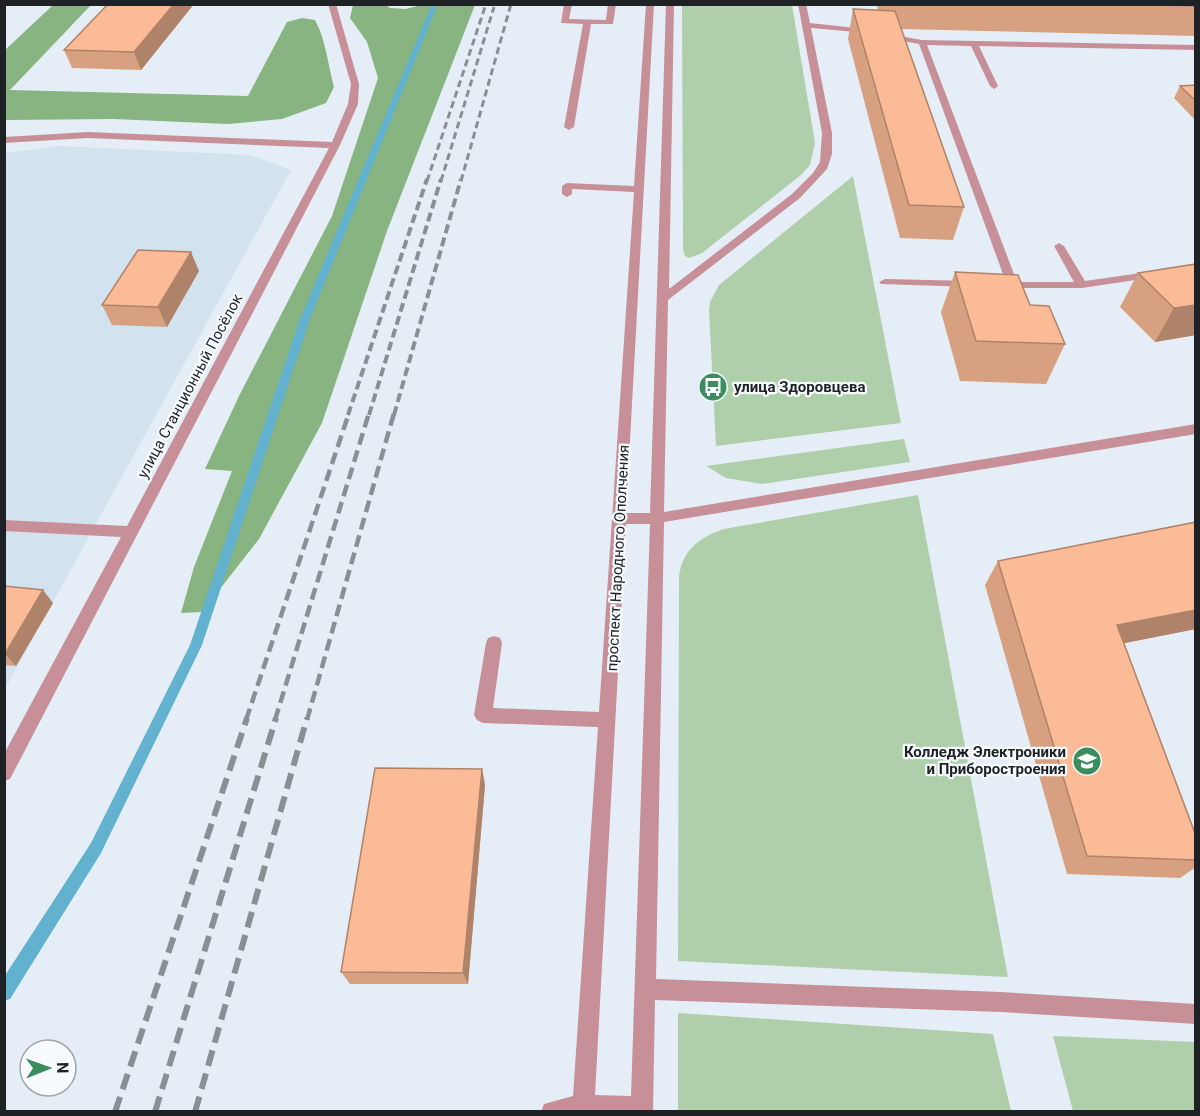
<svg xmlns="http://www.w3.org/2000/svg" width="1200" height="1116" viewBox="0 0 1200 1116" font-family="Roboto,sans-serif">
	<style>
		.built { fill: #d3e2ef }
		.green { fill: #afcfab }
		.forest { fill: #87b480 }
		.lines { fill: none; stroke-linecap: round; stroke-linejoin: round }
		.stream { fill: #62b2cf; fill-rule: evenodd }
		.minor { fill: #c79098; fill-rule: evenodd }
		.rail-far3 { stroke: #898f95; stroke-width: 3; stroke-dasharray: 7 4; stroke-linecap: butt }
		.rail-far2 { stroke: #898f95; stroke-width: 4; stroke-dasharray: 9 4.5; stroke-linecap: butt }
		.rail-far1 { stroke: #898f95; stroke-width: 4.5; stroke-dasharray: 12 6; stroke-linecap: butt }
		.rail { stroke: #898f95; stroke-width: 6; stroke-dasharray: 16 8; stroke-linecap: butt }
		.wall { fill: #d7a181 }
		.shaded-wall { fill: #af8369 }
		.building { fill: #fabb96; stroke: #af8369; stroke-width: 1.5 }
		.labels { text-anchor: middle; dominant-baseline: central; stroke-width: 4.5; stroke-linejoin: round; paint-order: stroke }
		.street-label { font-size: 15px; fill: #1f2225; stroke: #f7fafe }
		.poi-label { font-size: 15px; font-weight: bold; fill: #1f2225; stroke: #f7fafe; text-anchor: start }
	</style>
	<rect width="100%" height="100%" fill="#e5eef6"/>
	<!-- built -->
	<path class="built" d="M59 146 251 155 291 170 5 689V153Z"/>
	<!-- green -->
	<path class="green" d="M682 5H792L815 143 810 165 801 175 702 253 689 258 685 256 683 249Z
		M853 176 901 423 716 446 709 310 710 302 719 285Z
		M904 439 910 462 762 484 726 478 706 466Z
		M918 495 1008 977 678 961 679 577C682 550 700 537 724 529Z
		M678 1013 993 1034 1011 1111H678Z
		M1053 1036 1195 1042V1111H1073Z"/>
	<!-- forest -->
	<path class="forest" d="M53 5H91L10 90 248 96 287 22 302 18 315 20C326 40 328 65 334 87L326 103 282 119 228 124 114 119 5 120V50Z
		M353 5H386L390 8 406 9 421 5H475L387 231 322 423 259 539 202 612 181 613 194 567 232 471 205 469 239 396 332 216 378 78 367 42 350 18Z"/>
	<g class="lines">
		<!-- stream -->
		<path class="stream" d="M432 4H438L310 319 202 645 101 853 10 999 4 1001V977L91 843 190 645 300 319Z"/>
		<!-- minor -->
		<path class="minor" d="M328 4H336L359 84 358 104 340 145 10 779 4 781V754L121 537 4 531V520L127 526 329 148 88 138 4 143V137L88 132 332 142 348 104 351 84Z
			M564 4H572L569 19 606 20 608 4H616L613 24H591L574 127 569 130 564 127 583 24 561 23Z
			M646 4H654L626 513H650L666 4H674L669 289 792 194 813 173 820 162 822 133 798 4H806L810 23 856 28 922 40 1196 45V50L979 46 998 86 994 89 990 86 971 46 927 45 1017 282H1074L1054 246 1059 243 1064 246 1085 281 1196 265V271L1082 288H1013L1007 285 919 44 856 32 811 28 832 133V154L827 169 800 198 668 300 664 512 1196 424V434L664 522 656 979 1001 992 1196 1004V1024L1001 1012 655 1000 653 1112H541L544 1104 573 1096 598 727 483 723 477 720 474 715 486 643 488 638 494 636 500 638 502 643 493 708 599 712 634 192 572 189V194L567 197 562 194V186L567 183 634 186ZM626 524H650L631 1096 595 1095Z
			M885 279 972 281 978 284 972 287 881 284 879 282Z"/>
		<!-- rail-far3 -->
		<path class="rail-far3" d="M427 181 486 4
			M441 181 494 7
			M461 181 511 4"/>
		<!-- rail-far2 -->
		<path class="rail-far2" d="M348 415 427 179
			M369 415 441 179
			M394 415 461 179"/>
		<!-- rail-far1 -->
		<path class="rail-far1" d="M246 720 349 413
			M275 720 369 413
			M307 720 394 413"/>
		<!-- rail -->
		<path class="rail" d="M115 1112 247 718
			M155 1112 276 718
			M195 1112 307 718"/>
	</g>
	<!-- wall -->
	<path class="wall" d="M108 4H194L141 70 72 68 64 50Z
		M877 4H1196V36L901 29 964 207 953 240 900 238 848 39 853 9 878 10Z
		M1196 85V121L1174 98 1180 86Z
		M1196 264V335L1155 342 1120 307 1138 273Z
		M199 271 167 327 112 325 102 305Z
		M955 272 1030 305 1065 344 1046 384 960 381 941 312Z
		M998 561 1196 629 1124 643 1196 836V867L1180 878 1067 874 985 585Z
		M4 586 53 603 16 666 4 665Z
		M482 769 485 785 468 984H350L341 972Z"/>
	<!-- shaded-wall -->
	<path class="shaded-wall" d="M174 4H194L141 70 134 52Z
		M191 252 199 271 167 327 158 307Z
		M1196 305V335L1155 342 1174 308Z
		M43 590 53 603 16 666 5 654Z
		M1196 610V629L1100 648 1117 625Z
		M482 769 485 785 468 984 463 973Z"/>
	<!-- building -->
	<path class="building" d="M108 4H174L134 52 64 50Z
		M1117 4H1196V6Z
		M853 9 895 11 964 207 909 205Z
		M1196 85V101L1180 86Z
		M138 250 191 252 158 307 102 305Z
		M1196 264V305L1174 308 1138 273Z
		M955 272 1018 275 1030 305 1049 306 1065 344 976 341Z
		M1196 522V610L1117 625 1196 836V860L1087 856 998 561Z
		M4 586 43 590 5 654H4Z
		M375 768 482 769 463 973 341 972Z"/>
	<!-- icons -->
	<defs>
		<g id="bus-disc" transform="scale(1.5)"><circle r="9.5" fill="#3b8d5f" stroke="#f7fafe"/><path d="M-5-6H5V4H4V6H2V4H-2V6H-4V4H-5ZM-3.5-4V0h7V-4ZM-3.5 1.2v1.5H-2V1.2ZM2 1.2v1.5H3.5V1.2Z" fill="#fff"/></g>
		<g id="university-disc" transform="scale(1.5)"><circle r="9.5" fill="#3b8d5f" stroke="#f7fafe"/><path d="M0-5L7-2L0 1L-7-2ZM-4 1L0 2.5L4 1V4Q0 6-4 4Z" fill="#fff"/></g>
	</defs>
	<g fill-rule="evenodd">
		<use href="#bus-disc" x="713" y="387"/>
		<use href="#university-disc" x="1087" y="761"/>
	</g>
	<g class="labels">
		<!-- street labels -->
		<g class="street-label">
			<text transform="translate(190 386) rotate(-62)">улица Станционный Посёлок</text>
			<text transform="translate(618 558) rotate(-87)">проспект Народного Ополчения</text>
		</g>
		<!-- poi labels -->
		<g class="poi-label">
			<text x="734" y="387">улица Здоровцева</text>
			<text x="1066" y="752" text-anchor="end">Колледж Электроники<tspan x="1066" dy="17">и Приборостроения</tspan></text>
		</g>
	</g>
	<!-- border -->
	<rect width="1200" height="1116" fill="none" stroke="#1f2225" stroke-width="12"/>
	<!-- north arrow -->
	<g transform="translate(48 1068) rotate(89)"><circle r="28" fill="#f7fafe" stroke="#a1a4a7" stroke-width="1.5"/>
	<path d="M0-4.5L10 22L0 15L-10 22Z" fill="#3b8d5f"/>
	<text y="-9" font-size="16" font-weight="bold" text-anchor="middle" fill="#1f2225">N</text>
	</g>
</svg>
